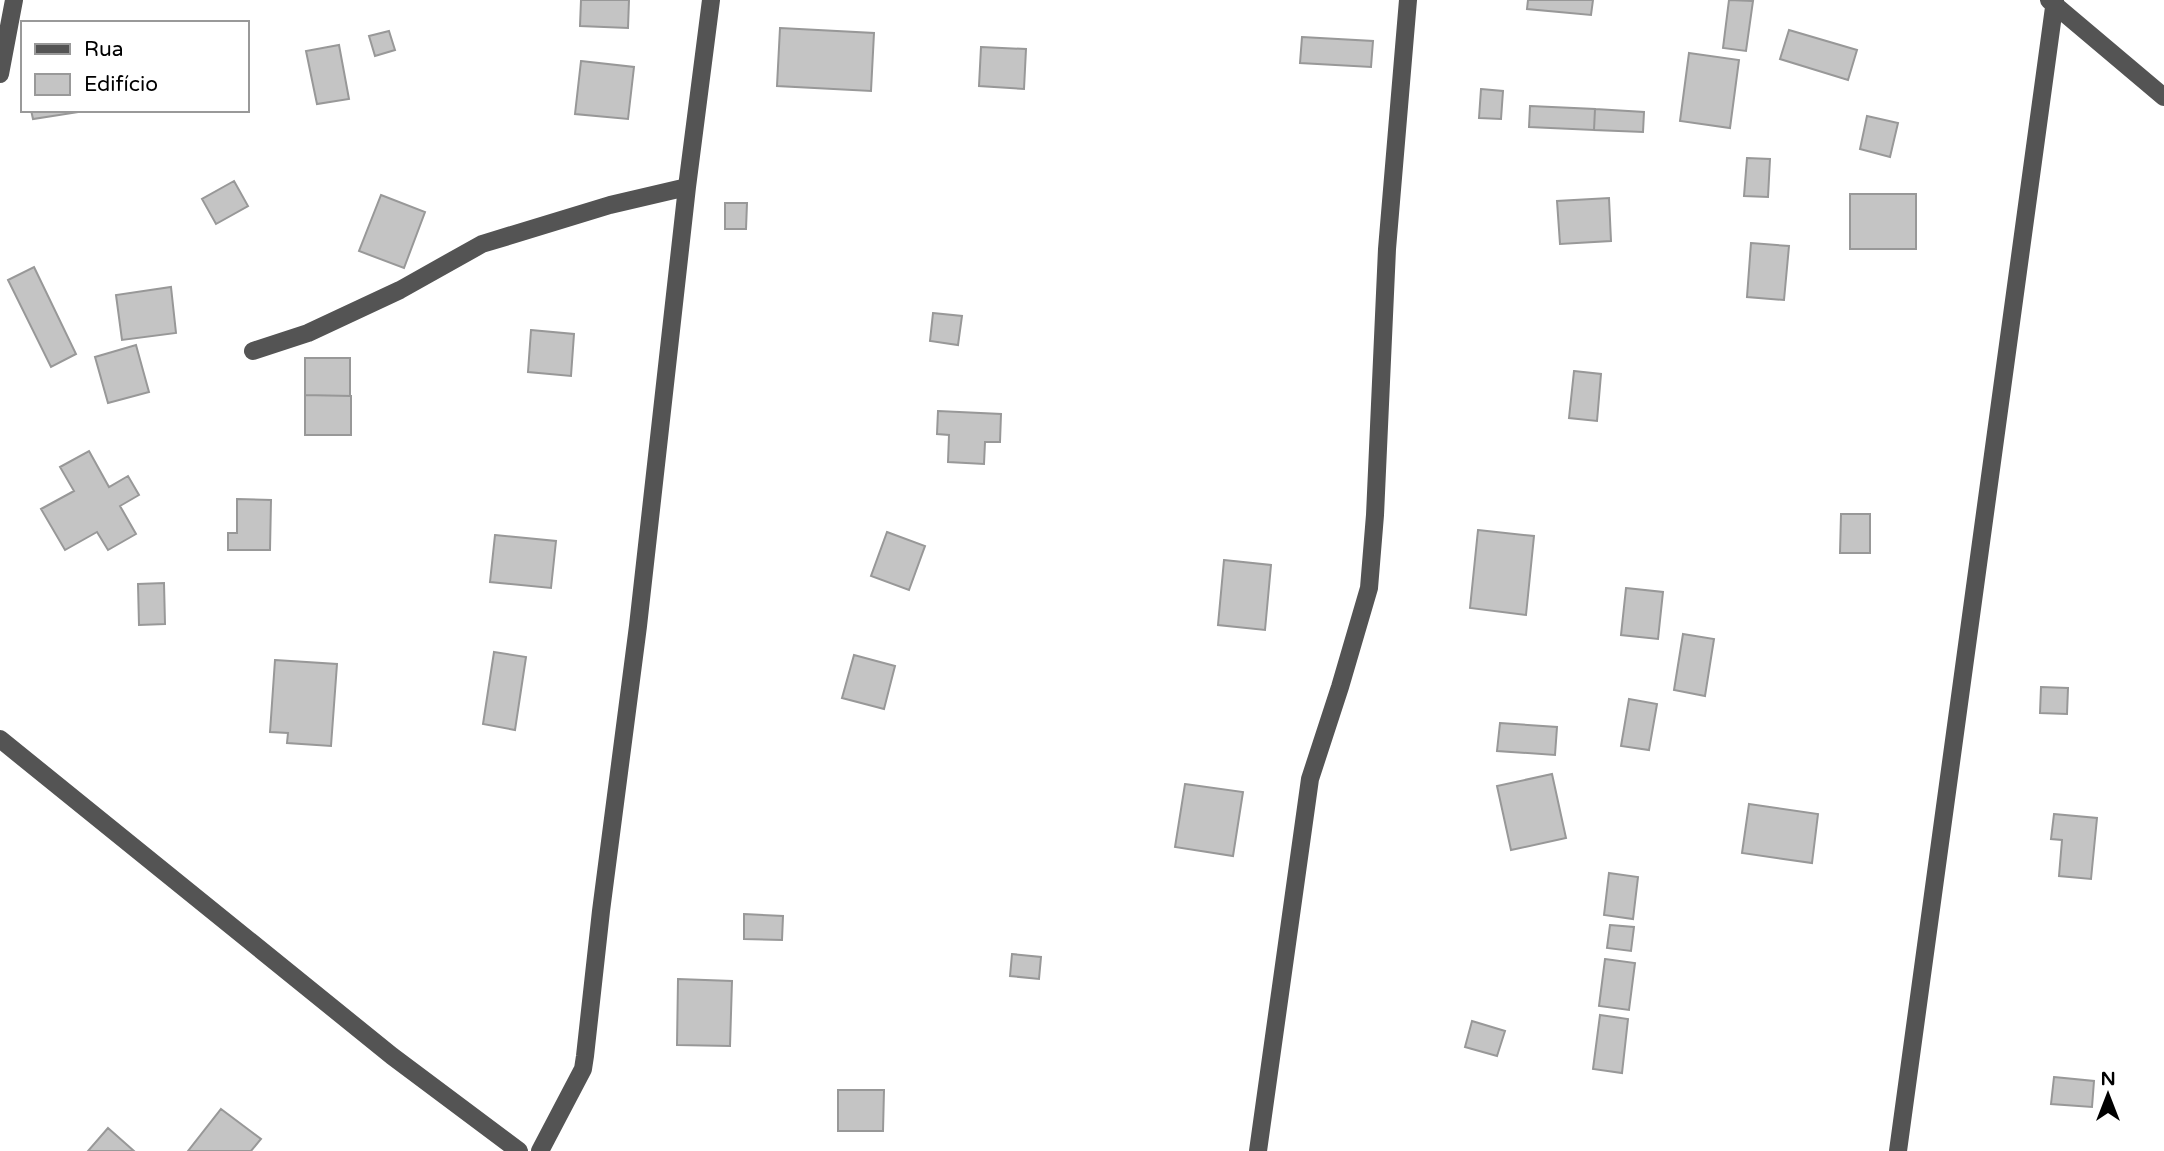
<svg xmlns="http://www.w3.org/2000/svg" width="2164" height="1151" viewBox="0 0 2164 1151" font-family="'Varela Round',sans-serif">
	<style>
		.building { fill: #c4c4c4; stroke: #989898; stroke-width: 2 }
		.lines { fill: none; stroke-linecap: round; stroke-linejoin: round }
		.minor { stroke: #545454; stroke-width: 18 }
	</style>
	<rect width="100%" height="100%" fill="#fff"/>
	<!-- building -->
	<path class="building" d="M581 0H629L628 28 580 26Z
		M1528 0H1593L1591 15 1527 9Z
		M1729 0 1753 1 1746 51 1723 48Z
		M780 28 874 33 871 91 777 86Z
		M1789 30 1857 50 1848 80 1780 59Z
		M389 31 395 50 375 56 369 36Z
		M1302 37 1373 41 1371 67 1300 63Z
		M339 45 349 99 317 104 306 51Z
		M981 47 1026 49 1024 89 979 86Z
		M1689 53 1739 60 1730 128 1680 121Z
		M581 61 634 67 628 119 575 114Z
		M1481 89 1503 91 1501 119 1479 118Z
		M1530 106 1595 109 1594 130 1529 127Z
		M1595 109 1644 112 1643 132 1594 130Z
		M31 110H79V112L33 119Z
		M1867 116 1898 123 1890 157 1860 149Z
		M1747 158 1770 159 1768 197 1744 196Z
		M234 181 248 206 216 224 202 199Z
		M1850 194H1916V249H1850Z
		M381 195 425 212 404 268 359 251Z
		M1609 198 1611 241 1560 244 1557 201Z
		M725 203H747L746 229H725Z
		M1751 243 1789 246 1784 300 1747 297Z
		M34 267 76 354 51 367 8 280Z
		M171 287 176 333 122 340 116 295Z
		M933 313 962 316 958 345 930 341Z
		M531 330 574 334 571 376 528 372Z
		M136 345 149 392 108 403 95 357Z
		M305 358H350V396L305 395Z
		M1574 371 1601 374 1597 421 1569 418Z
		M305 395 351 396V435H305Z
		M938 411 1001 414 1000 442H985L984 464 948 462 949 435 937 434Z
		M89 451 109 487 128 476 139 495 120 506 136 534 108 550 97 532 65 550 41 509 74 491 60 467Z
		M237 499 271 500 270 550H228V533H237Z
		M1841 514H1870V553H1840Z
		M1478 530 1534 536 1526 615 1470 608Z
		M887 532 925 546 909 590 871 576Z
		M495 535 556 541 551 588 490 582Z
		M1224 560 1271 565 1265 630 1218 625Z
		M164 583 165 624 139 625 138 584Z
		M1626 588 1663 592 1658 639 1621 635Z
		M1683 634 1714 639 1705 696 1674 690Z
		M494 652 526 657 515 730 483 724Z
		M854 655 895 666 884 709 842 698Z
		M275 660 337 664 331 746 287 743 288 733 270 732Z
		M2041 687 2068 688 2067 714 2040 713Z
		M1629 699 1657 704 1649 750 1621 746Z
		M1500 723 1557 727 1555 755 1497 751Z
		M1552 774 1566 838 1511 850 1497 786Z
		M1185 784 1243 792 1233 856 1175 847Z
		M1749 804 1818 814 1812 863 1742 853Z
		M2054 814 2097 818 2091 879 2059 876 2062 840 2051 839Z
		M1609 873 1638 877 1633 919 1604 915Z
		M744 914 783 916 782 940 744 939Z
		M1610 925 1634 927 1631 951 1607 948Z
		M1012 954 1041 957 1039 979 1010 976Z
		M1605 959 1635 963 1629 1010 1599 1006Z
		M678 979 732 981 730 1046 677 1045Z
		M1600 1015 1628 1019 1622 1073 1593 1069Z
		M1472 1021 1505 1031 1497 1056 1465 1047Z
		M2054 1077 2094 1081 2092 1107 2051 1104Z
		M838 1090H884L883 1131H838Z
		M221 1109 261 1139 251 1151H188Z
		M108 1128 134 1151H88Z"/>
	<g class="lines">
		<!-- minor -->
		<path class="minor" d="M2049 0 2164 97
			M0 74 14 0
			M253 351 308 333 400 290 482 244 610 205 687 187
			M0 739 392 1056 519 1151
			M540 1151 583 1069 585 1056 601 911 638 626 687 187 711 0
			M1258 1151 1310 779 1340 687 1369 588 1375 515 1387 249 1408 0
			M1898 1151 2055 0"/>
	</g>
	<!-- legend -->
	<rect x="21" y="21" width="228" height="91" fill="#ffffff" stroke="#999999" stroke-width="2"/>
	<rect x="35" y="44" width="35" height="10" fill="#545454" stroke="#999999" stroke-width="2"/>
	<text x="84" y="56" font-size="21" fill="#000000">Rua</text>
	<rect x="35" y="74" width="35" height="21" fill="#c4c4c4" stroke="#999999" stroke-width="2"/>
	<text x="84" y="91" font-size="21" fill="#000000">Edifício</text>
	<!-- north arrow -->
	<g transform="translate(2108 1095)" stroke="#ffffff" stroke-width="5" paint-order="stroke">
	<path d="M0-5L12 26L0 18L-12 26Z" fill="#000000"/>
	<text y="-10" font-size="19" font-weight="bold" text-anchor="middle" fill="#000000">N</text>
	</g>
</svg>
